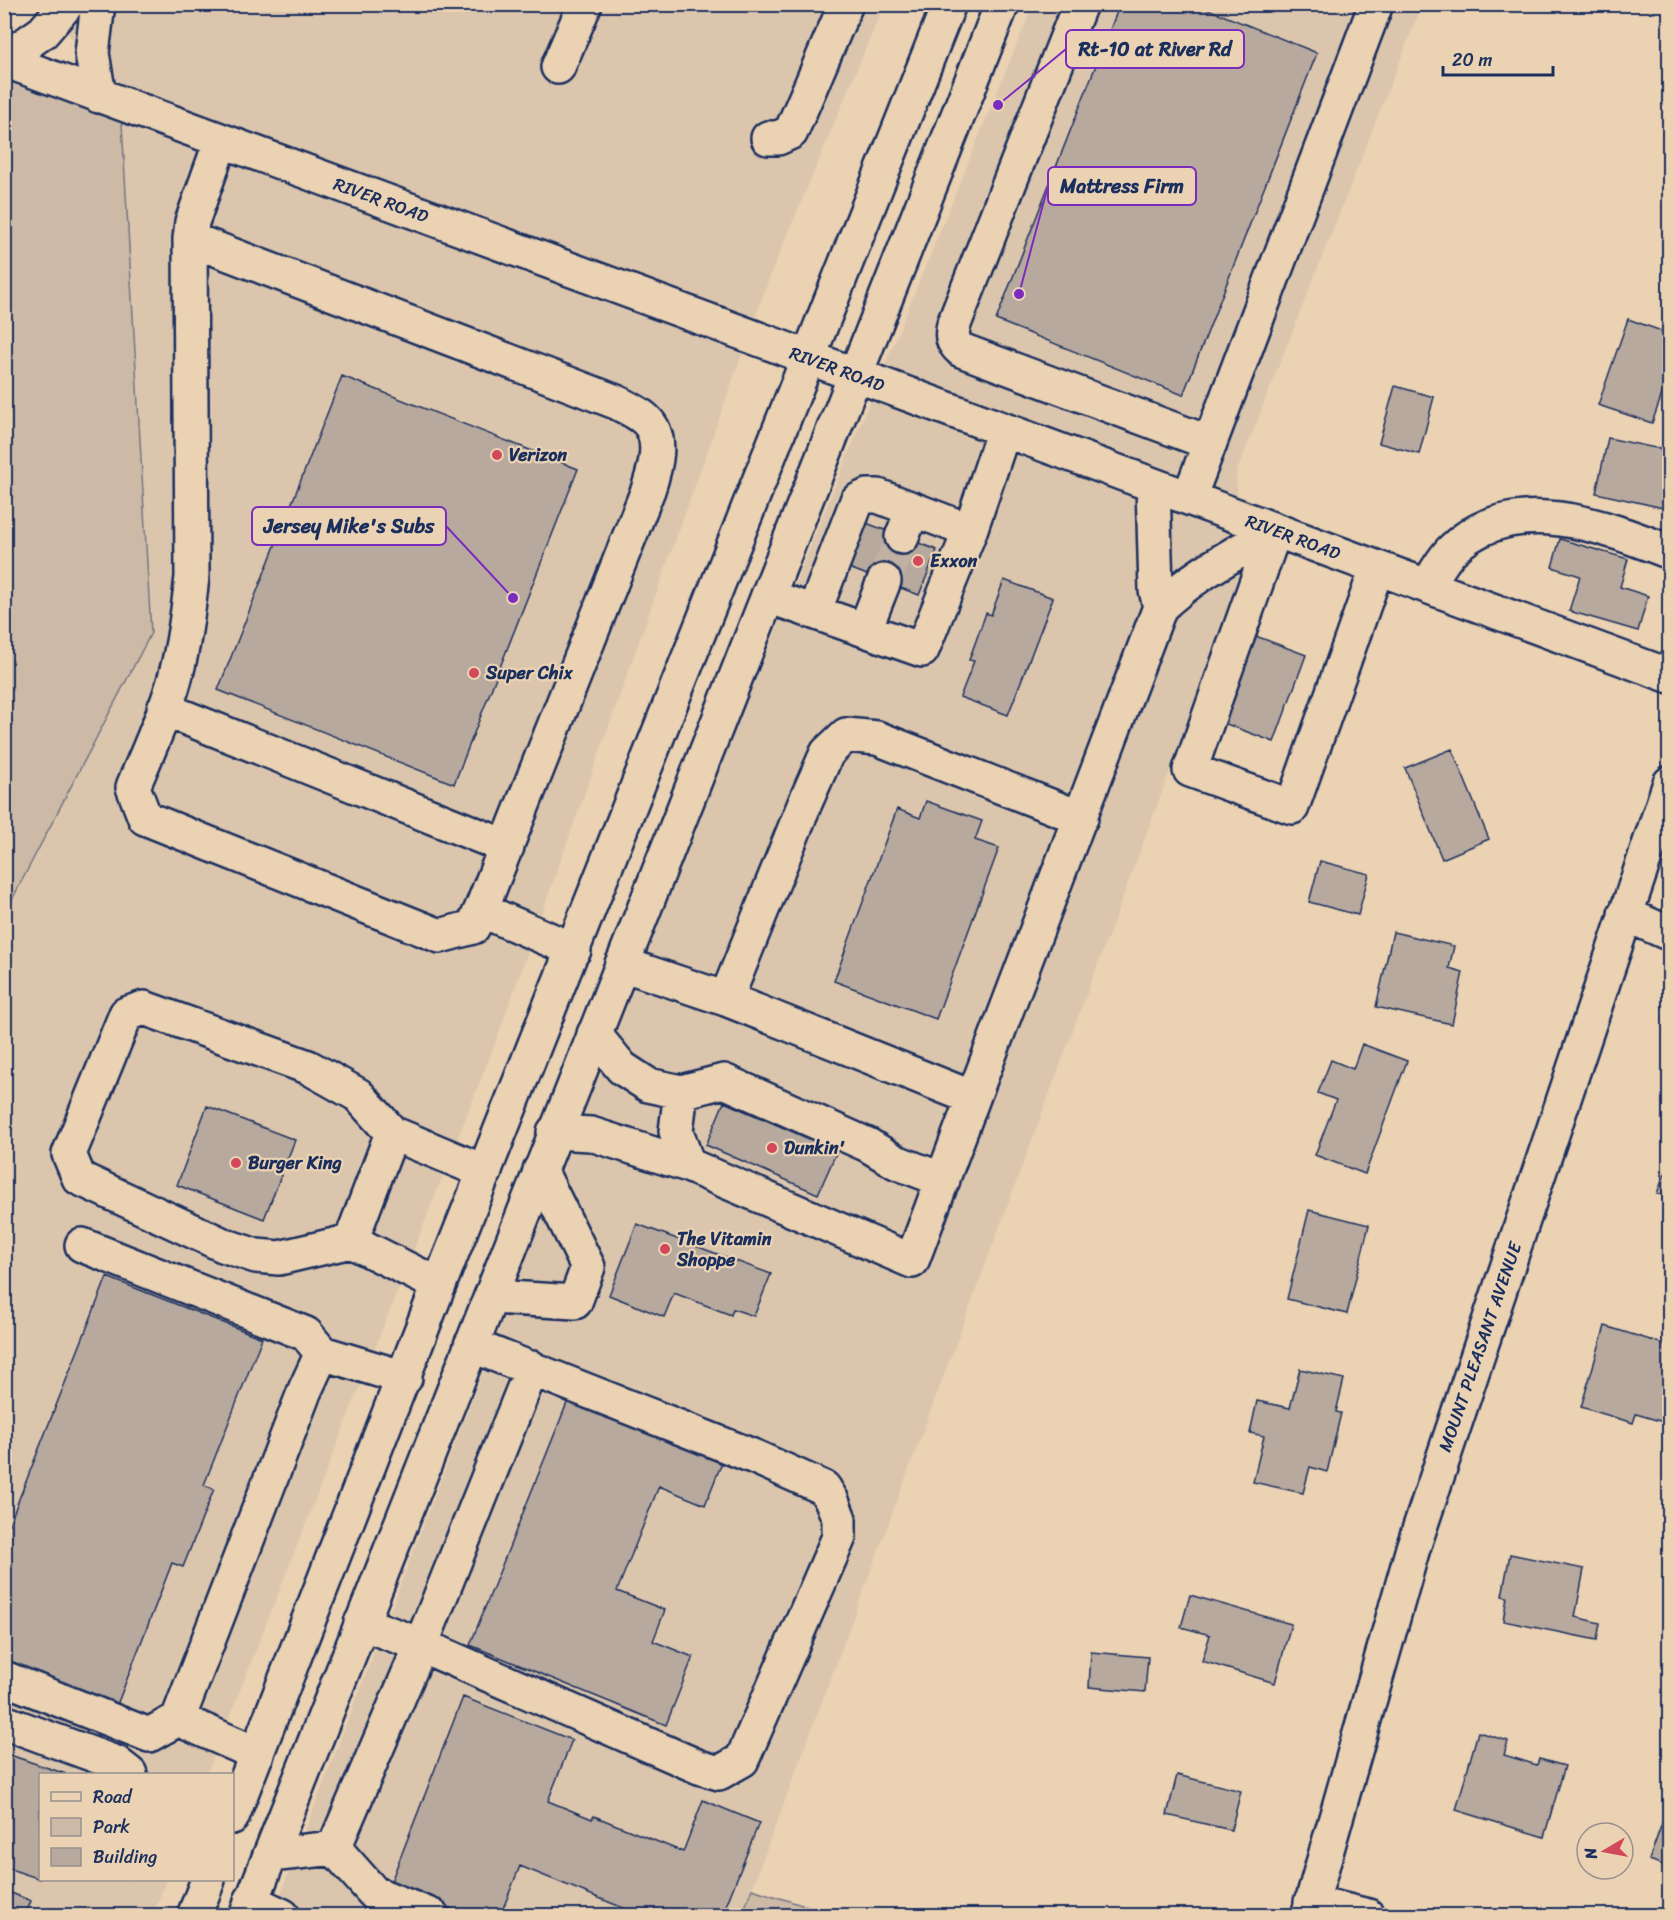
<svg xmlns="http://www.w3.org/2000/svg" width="1674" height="1920" viewBox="0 0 1674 1920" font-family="Sriracha,sans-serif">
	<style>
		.built { fill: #dbc6ad }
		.green { fill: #ccbaa7; stroke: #747482; stroke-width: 1.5 }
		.building { fill: #b7a99e; stroke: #1b2f5e; stroke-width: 1.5 }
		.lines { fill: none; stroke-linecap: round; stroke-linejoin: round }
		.minor-tunnel { stroke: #c1b1a2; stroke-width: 33; stroke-dasharray: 33 16; stroke-linecap: butt }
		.minor-casing { stroke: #1b2f5e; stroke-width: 38 }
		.major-casing { stroke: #1b2f5e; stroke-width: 38 }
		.minor { stroke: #ead2b3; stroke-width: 33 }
		.major { stroke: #ead2b3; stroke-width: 33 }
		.poi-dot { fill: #d1495b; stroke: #ead2b3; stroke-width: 2 }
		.labels { text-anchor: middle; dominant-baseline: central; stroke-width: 4.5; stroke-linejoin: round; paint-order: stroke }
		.street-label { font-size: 18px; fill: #1b2f5e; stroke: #ead2b3 }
		.poi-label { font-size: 18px; font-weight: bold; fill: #1b2f5e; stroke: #ead2b3; text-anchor: start }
		.leader { fill: none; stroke: #7b2cbf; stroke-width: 2 }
		.callout-dot { fill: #7b2cbf; stroke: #ead2b3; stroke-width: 2 }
		.callout { fill: #ead2b3; stroke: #7b2cbf; stroke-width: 2 }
		.callout-label { font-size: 20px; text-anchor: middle; font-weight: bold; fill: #1b2f5e }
	</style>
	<rect width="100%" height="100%" fill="#ead2b3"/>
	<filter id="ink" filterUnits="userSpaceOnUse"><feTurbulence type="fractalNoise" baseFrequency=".0167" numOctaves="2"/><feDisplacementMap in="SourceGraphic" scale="12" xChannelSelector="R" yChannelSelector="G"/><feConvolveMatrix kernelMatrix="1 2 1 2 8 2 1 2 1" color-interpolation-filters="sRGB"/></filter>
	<g filter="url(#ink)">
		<!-- built -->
		<path class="built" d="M47 5H884L770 276 496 1041 207 1774H40V1880H166L153 1915H5L4 913 151 632 121 106Z
			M1033 5H1422L1236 474 1243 576 742 1915 272 1916 677 870Z"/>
		<!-- green -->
		<path class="green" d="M5 62 121 106 151 633 5 913Z
			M752 1889 833 1915H742Z"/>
		<!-- building -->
		<path class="building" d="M1120 4H1195L1317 53 1183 395 996 320Z
			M1628 319 1670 334V381L1667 380 1652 423 1598 405Z
			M342 376 578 469 454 784 218 690Z
			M1395 386 1434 397 1419 454 1379 443Z
			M1608 438 1670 451V500L1668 509 1596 493Z
			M861 521 937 550 919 595 844 566Z
			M1560 539 1628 559 1620 587 1648 596 1638 631 1569 611 1580 576 1552 567Z
			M1004 580 1053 598 1008 715 960 697 974 661 969 660 986 613 991 615Z
			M1253 635 1306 655 1274 742 1221 722Z
			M1452 749 1489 839 1442 859 1405 768Z
			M926 801 982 821 975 840 999 848 936 1019 834 981 897 809 920 818Z
			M1320 861 1369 874 1358 915 1309 902Z
			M1393 932 1454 946 1449 968 1463 972 1452 1024 1376 1007Z
			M1362 1044 1407 1061 1365 1174 1315 1155 1336 1100 1318 1093 1331 1060 1353 1069Z
			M724 1102 837 1151 818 1194 706 1145Z
			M207 1106 295 1140 264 1219 177 1185Z
			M1670 1162V1198L1657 1193Z
			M1309 1210 1369 1225 1347 1314 1287 1299Z
			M637 1224 771 1274 754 1316 733 1309 731 1315 674 1293 664 1317 609 1295Z
			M107 1277 262 1338 204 1485 214 1489 183 1567 172 1563 115 1710 4 1666V1537Z
			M1605 1326 1670 1346V1424L1636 1414 1633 1423 1581 1407Z
			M1300 1369 1344 1379 1336 1412 1341 1413 1327 1472 1310 1467 1303 1493 1253 1482 1264 1436 1250 1433 1257 1401 1290 1408Z
			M569 1398 723 1460 705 1505 659 1486 617 1591 665 1610 653 1641 693 1657 666 1725 470 1645Z
			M1510 1554 1584 1569 1575 1617 1600 1623 1597 1640 1503 1621 1507 1597 1502 1596Z
			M1190 1595 1291 1624 1275 1683 1202 1661 1210 1635 1181 1627Z
			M1091 1652 1148 1657 1145 1692 1089 1687Z
			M463 1697 572 1740 548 1801 592 1819 594 1816 683 1852 703 1800 759 1823 722 1916H643L520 1866 500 1916H470L390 1884Z
			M1478 1732 1508 1741 1504 1755 1537 1765 1539 1759 1565 1766 1544 1837 1456 1810Z
			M4 1753 66 1774H40V1879L4 1867Z
			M1177 1775 1241 1791 1231 1830 1167 1815Z
			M1667 1809 1670 1810V1867L1649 1860Z
			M4 1890 31 1901 25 1916H4Z"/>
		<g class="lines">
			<!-- minor-tunnel -->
			<path class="minor-tunnel" d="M884 581 902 537"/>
			<!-- minor casing -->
			<g class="minor-casing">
				<path id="minor" d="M98 4 92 53 99 96
					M1080 4 954 324C951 336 952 342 961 350L1210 443
					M4 59 43 32 67 4
					M4 60 1670 676
					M558 67 585 4
					M768 138H778L791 132 846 4
					M221 141 192 222 190 239 192 577C188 612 184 645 175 678 165 715 148 751 133 787L145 818 440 936 473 927 481 910 574 950
					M190 239 616 402C626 407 637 412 645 419 665 437 655 469 648 490L481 910
					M1153 485 1156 590 1160 607
					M1189 498 1376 4
					M1275 530 1190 770 1292 807 1377 568
					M902 537 913 509
					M1427 586C1435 574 1443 558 1453 549 1514 491 1603 526 1670 552
					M768 596 922 650 970 531 1004 430
					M814 612 857 501 867 496H878L970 531
					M865 629 884 581
					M164 709 507 847
					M1625 914 1670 934
					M622 964 726 999 973 1098 1160 607C1193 575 1235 554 1275 530
					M726 999 805 803 827 753 846 735 877 738 1081 818
					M594 1034 622 1068 648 1085 681 1092 724 1081 868 1145 896 1162 943 1180
					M681 1092 676 1131 688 1165
					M554 1132 591 1134 688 1165 912 1261 973 1098
					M351 1241 392 1133
					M82 1245 306 1334 322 1353 405 1378
					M439 1285 351 1241 279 1258 256 1256 223 1245 79 1178 69 1154 126 1014 144 1008 308 1067 358 1095 392 1133 485 1172
					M491 1297 575 1302 588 1267 540 1170
					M361 1623 421 1645 699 1767 719 1773 742 1760 839 1537V1519L832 1501 824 1488 755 1457 471 1345
					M4 1678 149 1735 178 1719 305 1390 322 1353
					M178 1719 257 1754
					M4 1722 116 1763 130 1774
					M334 1848 374 1893 432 1916
					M270 1855 334 1848 421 1645 532 1368
					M251 1901 283 1916
					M1311 1902 1368 1916
					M1308 1916 1413 1548 1670 783"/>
			</g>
			<!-- major casing -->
			<g class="major-casing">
				<path id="major" d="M232 1817 439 1285 949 4
					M194 1916 208 1880
					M246 1916 1002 4"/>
			</g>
			<!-- minor -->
			<use href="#minor" class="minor"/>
			<!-- major -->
			<use href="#major" class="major"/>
		</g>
	</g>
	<!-- markers -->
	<g class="poi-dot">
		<circle cx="497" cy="455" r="6"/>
		<circle cx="918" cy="561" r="6"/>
		<circle cx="474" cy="673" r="6"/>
		<circle cx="772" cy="1148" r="6"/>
		<circle cx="236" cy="1163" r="6"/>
		<circle cx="665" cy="1249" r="6"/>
	</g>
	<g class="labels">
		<!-- street labels -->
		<g class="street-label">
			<text transform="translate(381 200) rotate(20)">RIVER ROAD</text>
			<text transform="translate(837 369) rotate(20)">RIVER ROAD</text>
			<text transform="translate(1293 537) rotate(20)">RIVER ROAD</text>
			<text transform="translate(1480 1347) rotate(-71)">MOUNT PLEASANT AVENUE</text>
		</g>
		<!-- poi labels -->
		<g class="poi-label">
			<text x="509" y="455">Verizon</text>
			<text x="930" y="561">Exxon</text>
			<text x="486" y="673">Super Chix</text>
			<text x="784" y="1148">Dunkin'</text>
			<text x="248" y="1163">Burger King</text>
			<text x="677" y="1239">The Vitamin<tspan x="677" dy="21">Shoppe</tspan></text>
		</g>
	</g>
	<!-- callouts -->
	<path class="leader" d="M998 105L1066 49M1019 294L1048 186M513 598L446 526"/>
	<g class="callout-dot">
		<circle cx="998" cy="105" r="6"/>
		<circle cx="1019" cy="294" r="6"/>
		<circle cx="513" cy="598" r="6"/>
	</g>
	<g class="callout">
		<rect x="1066" y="30" width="178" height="38" rx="6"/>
		<rect x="1048" y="167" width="148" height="38" rx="6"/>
		<rect x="252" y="507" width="194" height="38" rx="6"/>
	</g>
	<g class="callout-label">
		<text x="1155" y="56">Rt-10 at River Rd</text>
		<text x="1122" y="193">Mattress Firm</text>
		<text x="349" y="533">Jersey Mike's Subs</text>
	</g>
	<!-- margin -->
	<rect width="1674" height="1920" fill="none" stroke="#ead2b3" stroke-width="24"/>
	<rect x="12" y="12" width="1650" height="1896" fill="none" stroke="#1b2f5e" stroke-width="2" filter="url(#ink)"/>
	<!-- legend -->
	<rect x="39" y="1773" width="195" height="108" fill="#ead2b3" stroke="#979191" stroke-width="1.5"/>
	<rect x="51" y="1792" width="30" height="9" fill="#ead2b3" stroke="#979191" stroke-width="1.5"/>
	<text x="93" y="1803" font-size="18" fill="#1b2f5e">Road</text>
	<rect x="51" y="1818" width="30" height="18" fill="#ccbaa7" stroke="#979191" stroke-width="1.5"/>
	<text x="93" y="1833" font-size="18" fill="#1b2f5e">Park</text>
	<rect x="51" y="1848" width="30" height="18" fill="#b7a99e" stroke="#979191" stroke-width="1.5"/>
	<text x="93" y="1863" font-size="18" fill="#1b2f5e">Building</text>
	<!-- north arrow -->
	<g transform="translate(1605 1851) rotate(260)"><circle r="28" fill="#ead2b3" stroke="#979191" stroke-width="1.5"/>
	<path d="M0-4.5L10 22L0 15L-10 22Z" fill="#d1495b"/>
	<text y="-9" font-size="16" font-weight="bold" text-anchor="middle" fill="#1b2f5e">N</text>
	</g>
	<!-- scale -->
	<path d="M1443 66v9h110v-9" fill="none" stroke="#1b2f5e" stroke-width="3"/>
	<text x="1452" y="66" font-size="18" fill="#1b2f5e" stroke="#ead2b3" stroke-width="4.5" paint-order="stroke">20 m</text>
</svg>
